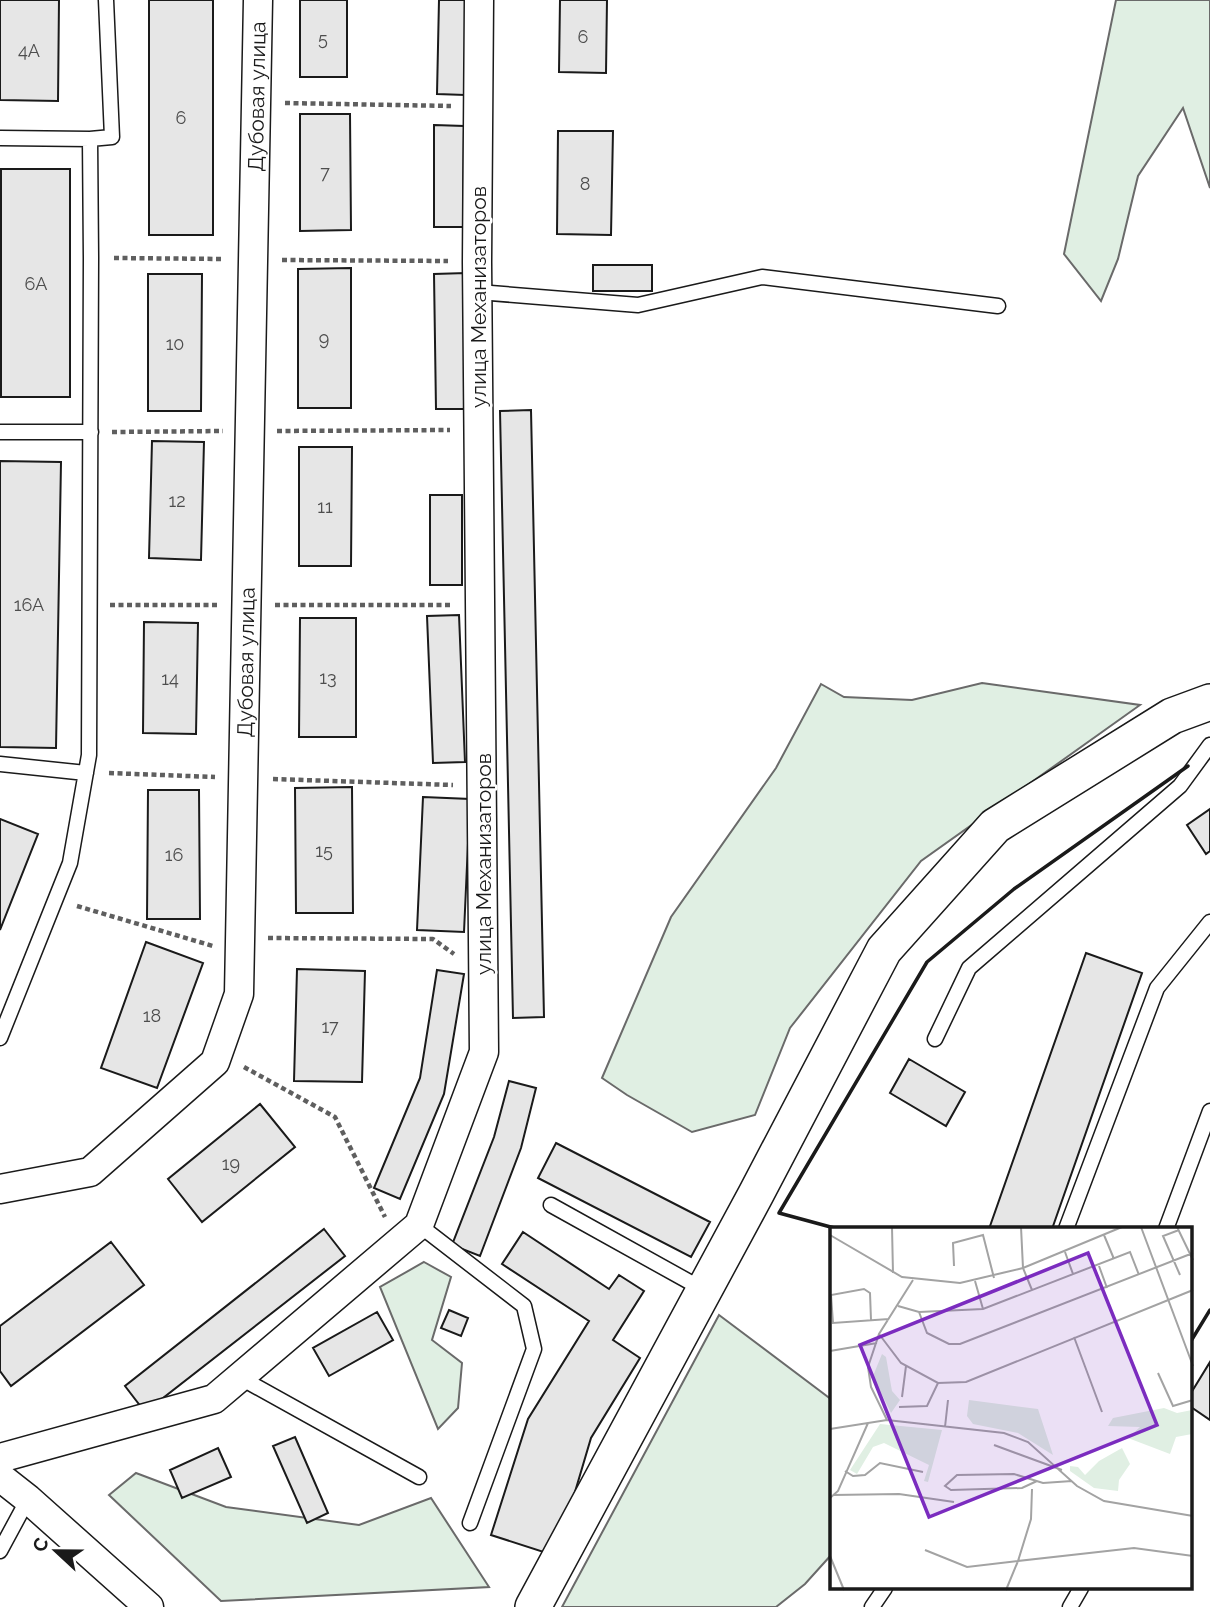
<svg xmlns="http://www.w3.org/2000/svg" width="1210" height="1607" viewBox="0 0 1210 1607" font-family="Raleway,sans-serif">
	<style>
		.green { fill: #e0efe3; stroke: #6a6a6a; stroke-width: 2 }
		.building { fill: #e6e6e6; stroke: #1a1a1a; stroke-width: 2 }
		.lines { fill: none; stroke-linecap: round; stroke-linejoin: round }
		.service-casing { stroke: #1a1a1a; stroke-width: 17 }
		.minor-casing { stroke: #1a1a1a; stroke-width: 31 }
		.tertiary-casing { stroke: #1a1a1a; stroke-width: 38 }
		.path { stroke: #5f5f5f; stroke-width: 4.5; stroke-dasharray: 5 3.5; stroke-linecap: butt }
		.service { stroke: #fff; stroke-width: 14 }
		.minor { stroke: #fff; stroke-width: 28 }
		.tertiary { stroke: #fff; stroke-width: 35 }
		.wall { stroke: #1a1a1a; stroke-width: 3.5 }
		.labels { text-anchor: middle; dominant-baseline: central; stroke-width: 5; stroke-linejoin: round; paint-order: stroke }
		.number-label { font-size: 18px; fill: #4d4d4d }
		.street-label { font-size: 21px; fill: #1a1a1a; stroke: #fff }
		.inset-road { fill: none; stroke: #a3a3a3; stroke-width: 2 }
		.view { fill: #7b2cbf; fill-opacity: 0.15; stroke: #7b2cbf; stroke-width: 3.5 }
		.inset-edge { fill: none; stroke: #1a1a1a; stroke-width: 3.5 }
	</style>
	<rect width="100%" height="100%" fill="#fff"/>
	<!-- green -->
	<path class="green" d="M1116 0H1210V188L1183 108 1138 176 1118 259 1101 301 1064 254Z
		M982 683 1140 705 921 861 790 1028 755 1115 692 1132 627 1095 602 1078 671 917 776 768 821 684 844 697 912 700Z
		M424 1262 451 1277 432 1340 462 1363 458 1408 438 1429 380 1287Z
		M719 1315 832 1400V1554L805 1584 776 1607H562Z
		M136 1473 226 1507 359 1525 431 1498 489 1587 221 1601 109 1495Z"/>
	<!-- building -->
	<path class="building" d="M0 0H59L58 101 0 100Z
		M149 0H213V235H149Z
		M300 0H347V77H300Z
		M439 0H466L465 95 437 94Z
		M560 0H607L606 73 559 72Z
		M300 114H350L351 230 300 231Z
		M434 125 464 126 463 227H434Z
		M558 131H613L611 235 557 234Z
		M1 169H70V397H1Z
		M593 265H652V291H593Z
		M351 268V408H298V269Z
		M466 273 468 409H436L434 274Z
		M148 274H202L201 411H148Z
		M531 410 544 1017 513 1018 500 411Z
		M152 441 204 442 201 560 149 558Z
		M299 447H352L351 566H299Z
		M0 461 61 462 56 748 0 747Z
		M430 495H462V585H430Z
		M459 615 465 762 433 763 427 616Z
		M300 618H356V737H299Z
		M144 622 198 623 196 734 143 733Z
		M352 787 353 913H296L295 788Z
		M148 790H199L200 919H147Z
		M423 797 470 799 464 932 417 930Z
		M1210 809V851L1206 854 1187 825Z
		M0 819 38 834 0 930Z
		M146 942 203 963 157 1088 101 1068Z
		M1086 953 1142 973 1052 1229H989Z
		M297 969 365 971 362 1082 294 1081Z
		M437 970 464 974 444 1094 400 1199 374 1188 420 1078Z
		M909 1059 965 1092 946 1126 890 1093Z
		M509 1081 536 1088 521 1148 480 1256 452 1245 494 1137Z
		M260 1104 295 1147 202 1222 168 1179Z
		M556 1143 710 1222 691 1257 538 1178Z
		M324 1229 345 1256 145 1412 125 1386Z
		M523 1232 609 1289 619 1275 644 1291 613 1340 640 1358 591 1438 556 1556 491 1535 528 1419 589 1321 502 1264Z
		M111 1242 144 1285 11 1386 0 1371V1326Z
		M449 1310 468 1318 461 1336 441 1328Z
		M377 1312 393 1340 329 1376 313 1348Z
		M1210 1362V1420L1191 1407V1393Z
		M295 1437 328 1513 307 1523 273 1446Z
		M218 1448 231 1477 182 1498 170 1470Z"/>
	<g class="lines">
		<!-- service casing -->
		<g class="service-casing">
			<path id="service" d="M0 138 90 139
				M478 292 638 305 762 277 998 306
				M0 432H91
				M0 764 86 773
				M0 1038 70 863 89 755 91 258 90 139 112 137 106 0
				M935 1039 969 968 1180 786 1210 745
				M551 1205 704 1290
				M419 1225 524 1306 534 1349 470 1523
				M1066 1229 1157 988 1210 922
				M1166 1229 1210 1111
				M239 1377 419 1477
				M0 1551 28 1499
				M872 1607 885 1588
				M1070 1607 1081 1588"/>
		</g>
		<!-- minor casing -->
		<g class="minor-casing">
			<g id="minor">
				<path id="s1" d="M0 1189 90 1172 215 1062 239 994 258 0"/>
				<path d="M0 1458 214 1399 419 1225 484 1052 477 262 479 0"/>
				<path d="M0 1477 28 1499 149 1607"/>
			</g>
		</g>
		<!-- tertiary casing -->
		<g class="tertiary-casing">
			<path id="tertiary" d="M533 1607 756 1194 884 950 995 826 1172 716 1210 702"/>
		</g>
		<!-- path -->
		<path class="path" d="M285 103 451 106
			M114 258 224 259
			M282 260 448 261
			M277 431 450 430
			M112 432 223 431
			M110 605H217
			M275 605H452
			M109 773 215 777
			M273 779 453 785
			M77 906 213 946
			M268 938 433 939 454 954
			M244 1067 335 1117 385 1217"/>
		<!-- service -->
		<use href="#service" class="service"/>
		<!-- minor -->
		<use href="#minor" class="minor"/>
		<!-- tertiary -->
		<use href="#tertiary" class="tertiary"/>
		<!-- wall -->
		<path class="wall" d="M838 1229 779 1213 927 962 1014 889 1188 766
			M1191 1341 1210 1310"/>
	</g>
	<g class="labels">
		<!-- number labels -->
		<g class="number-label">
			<text x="583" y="36">6</text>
			<text x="323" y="38">5</text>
			<text x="29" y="50">4А</text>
			<text x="181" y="117">6</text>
			<text x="325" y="172">7</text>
			<text x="585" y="183">8</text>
			<text x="36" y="283">6А</text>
			<text x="324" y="338">9</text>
			<text x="175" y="343">10</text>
			<text x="177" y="500">12</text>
			<text x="325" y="506">11</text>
			<text x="29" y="604">16А</text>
			<text x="328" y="677">13</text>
			<text x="170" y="678">14</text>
			<text x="324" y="850">15</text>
			<text x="174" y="854">16</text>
			<text x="152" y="1015">18</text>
			<text x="330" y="1026">17</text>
			<text x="231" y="1163">19</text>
		</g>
		<!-- street labels -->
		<g class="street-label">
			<text stroke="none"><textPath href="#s1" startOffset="1228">Дубовая улица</textPath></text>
			<text transform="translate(478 297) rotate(-90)">улица Механизаторов</text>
			<text stroke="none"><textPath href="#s1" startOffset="662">Дубовая улица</textPath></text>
			<text transform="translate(483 864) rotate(-90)">улица Механизаторов</text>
		</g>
	</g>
	<!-- overview -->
	<g transform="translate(830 1227)">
		<rect width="362" height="362" fill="#fff"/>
		<path d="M52 127 56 130 62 164 70 173 61 186 43 149ZM139 173 208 182 223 228 188 206 143 197 137 189ZM334 181 347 186 362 183V207L346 210 340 227 298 211 310 200 278 199 283 191ZM50 197 112 203 98 255 94 254 99 238 54 216 43 220 27 247 20 243ZM292 221 300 237 289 253 288 264 264 261 240 244V239L248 240 255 248 269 234Z" fill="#e0efe3"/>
		<path class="inset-road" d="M62 0 63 46M191 0 193 41 202 63M311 0 363 139M347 0 363 33M349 3 333 9 350 48M0 8 72 50 130 56 193 41 292 0M274 8 284 32M235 25 243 47M124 39 123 16 153 8 164 51M269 39 277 61M145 54 153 82M68 79 89 85 153 82 300 25 309 48M89 85 97 106 119 117H130L363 26M41 93 40 66 34 62 1 68 3 96 59 92M49 107 71 136 108 156 136 155 363 63M244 110 272 185M0 124 47 116M328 146 343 179 363 173M72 170 76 139M69 180 97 179 108 156M57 193 41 160 38 140 49 107 83 53M115 200 118 173M0 202 57 193 174 206 198 215 247 259 274 274 363 289M164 218 232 243M15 244 23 249 35 248 50 236 93 245M207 254 192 261 121 263 115 259 127 248 184 247 213 256 242 254M3 268 69 267 124 275M0 271 8 264 38 196M95 323 137 340 188 334 201 292 202 262M0 329 14 363M176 363 188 334 304 321 363 329"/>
		<path class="view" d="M258 26 327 198 99 290 30 118Z"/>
		<rect width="362" height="362" class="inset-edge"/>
	</g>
	<!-- north arrow -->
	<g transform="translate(56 1551) rotate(292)" stroke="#ffffff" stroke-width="5" paint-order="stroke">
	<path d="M0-5L12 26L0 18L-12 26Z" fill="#1a1a1a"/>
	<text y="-10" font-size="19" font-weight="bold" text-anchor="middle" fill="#1a1a1a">С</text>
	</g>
</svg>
